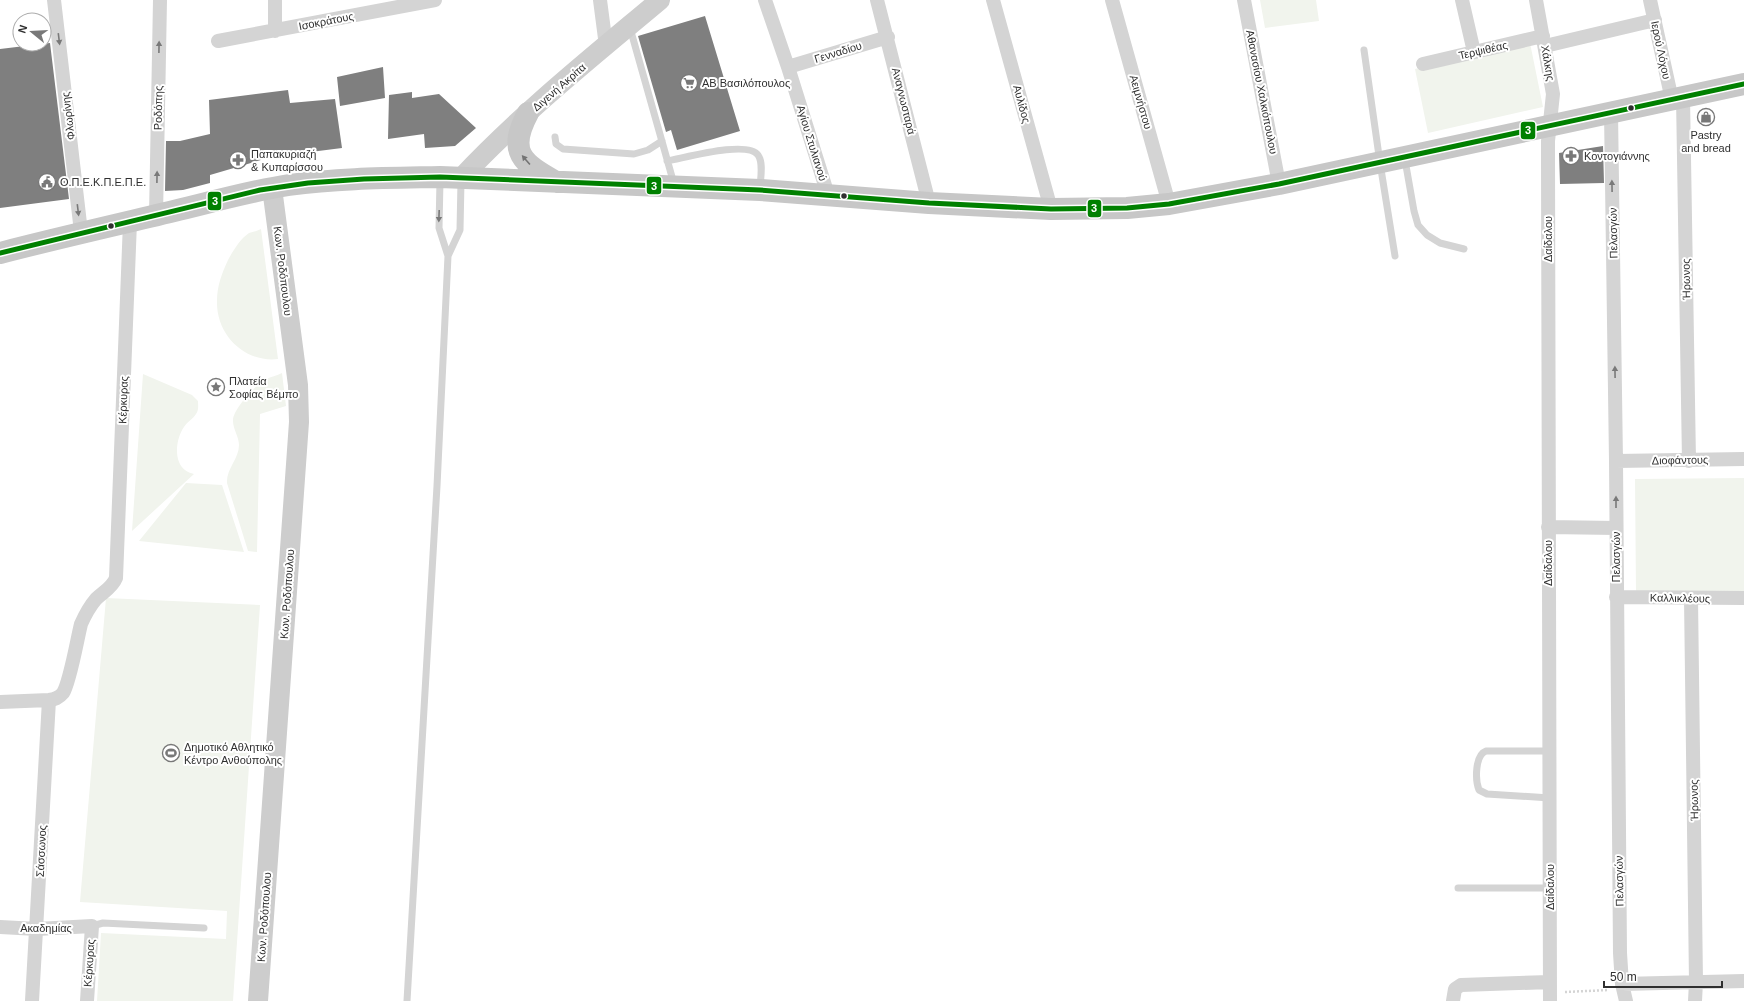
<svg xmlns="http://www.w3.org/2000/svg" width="1744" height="1001" viewBox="0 0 1744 1001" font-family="Arial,sans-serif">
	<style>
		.green { fill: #f1f4ed }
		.building { fill: #7f7f7f }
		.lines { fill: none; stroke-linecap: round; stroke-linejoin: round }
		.path { stroke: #d4d4d4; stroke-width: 2.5; stroke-dasharray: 2 2; stroke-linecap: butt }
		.lane { stroke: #d4d4d4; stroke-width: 7 }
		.street { stroke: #d4d4d4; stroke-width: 14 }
		.secondary { stroke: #cdcdcd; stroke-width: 20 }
		.primary { stroke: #c7c7c7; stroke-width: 22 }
		.bus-1-casing { stroke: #fff; stroke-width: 8 }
		.bus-1 { stroke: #008000; stroke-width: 5 }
		.oneway { fill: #797979 }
		.oneway2 { fill: #737373 }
		.bus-dot { fill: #2f2f2f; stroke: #fff; stroke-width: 1.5 }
		.labels { text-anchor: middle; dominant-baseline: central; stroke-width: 4; stroke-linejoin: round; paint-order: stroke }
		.street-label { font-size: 11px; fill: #2f2f2f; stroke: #fff }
		.poi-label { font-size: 11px; fill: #2f2f2f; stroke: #fff; text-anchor: start }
		.line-badge { stroke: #fff; stroke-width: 1.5 }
		.badge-label { font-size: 11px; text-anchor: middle; font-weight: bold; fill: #fff }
	</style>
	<rect width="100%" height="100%" fill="#fff"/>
	<!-- green -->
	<path class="green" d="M1260 0H1316L1319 21 1265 28Z
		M1530 43 1543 107 1428 133 1415 69Z
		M261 229 278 359C245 363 216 335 217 301 217 286 222 273 228 260 233 251 240 239 249 233 253 232 257 231 261 229Z
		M282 373 286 406 260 414 257 552 248 551 227 483C226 469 239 459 239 445 239 437 233 429 233 421 232 410 255 386 264 380 270 377 276 376 282 373Z
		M143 374 192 395 198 401C198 405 199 410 196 414 193 419 187 422 184 427 176 438 173 461 185 470 187 472 191 473 194 474L132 531Z
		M1744 478V591L1636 592 1635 479Z
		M186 483 222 485 244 552 139 541Z
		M106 598 260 605 233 1001H97L101 933 226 939 227 911 80 902Z"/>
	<!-- building -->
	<path class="building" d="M705 16 740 131 677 150 671 130 666 132 638 36Z
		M50 43 69 199 0 208V49Z
		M383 67 385 98 340 106 337 77Z
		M288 90 290 103 335 99 342 148 271 157 210 175V183L183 190 165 191 166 141H180L210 134 209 100Z
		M412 92V98L439 94 476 128 455 146 425 148 424 134 388 139 389 95Z
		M1603 146 1604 183 1560 184 1559 153Z"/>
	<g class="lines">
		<!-- path -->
		<path class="path" d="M1565 992 1609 990"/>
		<!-- lane -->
		<path class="lane" d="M630 28 674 184
			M1364 50 1380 163 1395 256
			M555 137 556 144 563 149 634 154 648 150 662 141
			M1405 160 1414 211 1418 225 1427 235 1440 243 1464 249
			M667 161C685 158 747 140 758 155 764 163 760 180 760 189
			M440 180 439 228 448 256
			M1549 751H1486C1475 755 1475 780 1479 790L1487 794 1550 798
			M1458 888H1550
			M92 926 103 923 204 928
			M407 1001 437 486 448 256 460 230 461 181"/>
		<!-- street -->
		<path class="street" d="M54 0 81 232
			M600 0 606 46
			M765 0 788 67 828 195
			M877 0 929 203
			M993 0 1051 209
			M1112 0 1169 204
			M1244 0 1279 184
			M1462 0 1474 52
			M1536 0 1553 94 1548 141V159L1550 1001
			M1650 0 1672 100
			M275 31V0
			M218 41 435 0
			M1545 46 1655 20
			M1423 64 1543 36
			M788 67 888 37
			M1683 97 1689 461
			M1611 112 1616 461 1620 953 1622 984 1626 1001
			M156 216 160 0
			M1616 461 1744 459
			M1548 527 1616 528
			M1616 597 1744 598
			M1691 598 1696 982 1695 1001
			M0 702 49 700C55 699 59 698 63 693 70 682 77 640 81 624 85 615 90 606 96 599 103 592 112 588 116 578L130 222
			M0 927 37 929 92 926 87 1001
			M1622 984 1744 981
			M32 1001 49 700
			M1453 1001 1455 989 1461 985 1550 982"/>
		<!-- secondary -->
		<path class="secondary" d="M461 178C522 113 592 57 660 0
			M258 1001 299 422 298 385 272 188"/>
		<!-- primary -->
		<path class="primary" d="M528 113C507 152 522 163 556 182
			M0 253C58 238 116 225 174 211 212 202 250 191 289 185 339 178 390 178 440 177L760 190 929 203 1051 209 1127 208 1169 204 1279 184 1744 84"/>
		<!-- bus-1 casing -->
		<g class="bus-1-casing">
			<path id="bus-1" d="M0 253 260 190 308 183 364 179 440 177 760 190 929 203 1051 209 1127 208 1169 204 1279 184 1744 84"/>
		</g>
		<!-- bus-1 -->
		<use href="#bus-1" class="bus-1"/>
	</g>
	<!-- one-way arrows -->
	<defs><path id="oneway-solid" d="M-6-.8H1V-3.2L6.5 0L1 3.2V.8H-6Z"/></defs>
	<g class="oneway">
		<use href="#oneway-solid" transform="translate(59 39) rotate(83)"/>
		<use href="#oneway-solid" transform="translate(159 47) rotate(-89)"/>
		<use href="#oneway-solid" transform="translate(157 177) rotate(-89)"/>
		<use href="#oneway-solid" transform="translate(1612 186) rotate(-91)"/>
		<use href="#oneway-solid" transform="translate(78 210) rotate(83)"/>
		<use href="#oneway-solid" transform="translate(439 216) rotate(92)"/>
		<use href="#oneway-solid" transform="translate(1615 372) rotate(-91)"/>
		<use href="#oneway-solid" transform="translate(1616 502) rotate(-90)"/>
	</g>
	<use class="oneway2" href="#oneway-solid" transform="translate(526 160) rotate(-131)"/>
	<!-- icons -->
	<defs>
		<g id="supermarket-ring" transform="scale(0.9)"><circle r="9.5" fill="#fff" stroke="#787878" stroke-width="1.5"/><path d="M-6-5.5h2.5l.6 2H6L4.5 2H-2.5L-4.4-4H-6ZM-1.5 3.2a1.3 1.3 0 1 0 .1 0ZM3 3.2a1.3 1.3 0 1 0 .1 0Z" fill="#787878"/></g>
		<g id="shop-ring" transform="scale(0.9)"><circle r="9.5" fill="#fff" stroke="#787878" stroke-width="1.5"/><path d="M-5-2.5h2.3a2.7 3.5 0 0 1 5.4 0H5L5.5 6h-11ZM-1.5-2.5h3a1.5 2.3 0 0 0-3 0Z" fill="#787878"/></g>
		<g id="pharmacy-ring" transform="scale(0.9)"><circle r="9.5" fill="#fff" stroke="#787878" stroke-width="1.5"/><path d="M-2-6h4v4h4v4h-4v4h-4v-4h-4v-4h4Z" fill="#787878"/></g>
		<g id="civic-ring" transform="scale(0.9)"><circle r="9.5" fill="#fff" stroke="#787878" stroke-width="1.5"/><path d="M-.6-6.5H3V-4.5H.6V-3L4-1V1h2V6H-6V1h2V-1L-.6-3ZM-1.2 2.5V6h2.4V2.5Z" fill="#787878"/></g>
		<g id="sight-ring" transform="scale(0.9)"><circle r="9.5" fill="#fff" stroke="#787878" stroke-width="1.5"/><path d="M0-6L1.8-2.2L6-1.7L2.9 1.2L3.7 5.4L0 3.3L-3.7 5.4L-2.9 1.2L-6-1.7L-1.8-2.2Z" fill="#787878"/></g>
		<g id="stadium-ring" transform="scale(0.9)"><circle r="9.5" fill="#fff" stroke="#787878" stroke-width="1.5"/><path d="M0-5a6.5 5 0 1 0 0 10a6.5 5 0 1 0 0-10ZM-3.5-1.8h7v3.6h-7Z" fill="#787878"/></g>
	</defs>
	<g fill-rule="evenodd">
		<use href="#supermarket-ring" x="689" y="83"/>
		<use href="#shop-ring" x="1706" y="117"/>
		<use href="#pharmacy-ring" x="1571" y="156"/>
		<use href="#pharmacy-ring" x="238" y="160"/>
		<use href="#civic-ring" x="47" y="182"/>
		<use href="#sight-ring" x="216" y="387"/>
		<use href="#stadium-ring" x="171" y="753"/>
	</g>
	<!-- markers -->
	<g class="bus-dot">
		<circle cx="1631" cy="108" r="3.5"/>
		<circle cx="844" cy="196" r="3.5"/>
		<circle cx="111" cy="226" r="3.5"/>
	</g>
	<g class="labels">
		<!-- street labels -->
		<g class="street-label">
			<text transform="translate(326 21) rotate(-11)">Ισοκράτους</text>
			<text transform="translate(1483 50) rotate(-13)">Τερψιθέας</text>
			<text transform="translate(1661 50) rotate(78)">Ιερού Λόχου</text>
			<text transform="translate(838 52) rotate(-17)">Γενναδίου</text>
			<text transform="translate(1548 63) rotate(80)">Χάλκης</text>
			<text transform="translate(559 87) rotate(-41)">Διγενή Ακρίτα</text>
			<text transform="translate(1262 92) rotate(79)">Αθανασίου Χαλκιόπουλου</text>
			<text transform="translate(904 101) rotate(76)">Αναγνωσταρά</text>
			<text transform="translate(1141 102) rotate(74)">Αειμνήστου</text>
			<text transform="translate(1022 104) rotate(75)">Αυλίδος</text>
			<text transform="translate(158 108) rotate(-89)">Ροδόπης</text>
			<text transform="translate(68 116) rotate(-97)">Φλωρίνης</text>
			<text transform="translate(812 143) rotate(73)">Αγίου Στυλιανού</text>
			<text transform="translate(1613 233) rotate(-91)">Πελασγών</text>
			<text transform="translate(1548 239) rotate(-90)">Δαίδαλου</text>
			<text transform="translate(283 271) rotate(83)">Κων. Ροδόπουλου</text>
			<text transform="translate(1686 279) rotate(-91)">Ήρωνος</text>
			<text transform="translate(123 400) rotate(-88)">Κέρκυρας</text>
			<text transform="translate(1680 460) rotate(-1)">Διοφάντους</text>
			<text transform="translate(1616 557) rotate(-90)">Πελασγών</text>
			<text transform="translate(1548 563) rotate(-90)">Δαίδαλου</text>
			<text transform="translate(287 594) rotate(-86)">Κων. Ροδόπουλου</text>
			<text transform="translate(1680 598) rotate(1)">Καλλικλέους</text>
			<text transform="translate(1694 800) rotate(-91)">Ήρωνος</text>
			<text transform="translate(41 851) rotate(-87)">Σάσσωνος</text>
			<text transform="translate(1619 881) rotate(-91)">Πελασγών</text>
			<text transform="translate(1550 887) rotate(-90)">Δαίδαλου</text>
			<text transform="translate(264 917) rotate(-86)">Κων. Ροδόπουλου</text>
			<text x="46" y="928">Ακαδημίας</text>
			<text transform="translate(89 963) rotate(-86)">Κέρκυρας</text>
		</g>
		<!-- poi labels -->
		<g class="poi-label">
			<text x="702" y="83">ΑΒ Βασιλόπουλος</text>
			<text x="1706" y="135" text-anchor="middle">Pastry<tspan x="1706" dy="13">and bread</tspan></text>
			<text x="251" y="154">Παπακυριαζή<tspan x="251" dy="13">&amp; Κυπαρίσσου</tspan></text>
			<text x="1584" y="156">Κοντογιάννης</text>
			<text x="60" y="182">Ο.Π.Ε.Κ.Π.Ε.Π.Ε.</text>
			<text x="229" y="381">Πλατεία<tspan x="229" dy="13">Σοφίας Βέμπο</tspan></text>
			<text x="184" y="747">Δημοτικό Αθλητικό<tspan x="184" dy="13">Κέντρο Ανθούπολης</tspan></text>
		</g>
	</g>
	<g class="line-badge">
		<rect x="1520" y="121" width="16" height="19" rx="4" fill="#008000"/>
		<rect x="646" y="176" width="16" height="19" rx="4" fill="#008000"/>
		<rect x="207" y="191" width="15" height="20" rx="4" fill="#008000"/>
		<rect x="1087" y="199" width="15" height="19" rx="4" fill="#008000"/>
	</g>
	<g class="badge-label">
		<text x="1528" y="134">3</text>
		<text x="654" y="190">3</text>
		<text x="215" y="205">3</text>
		<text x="1094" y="212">3</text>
	</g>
	<!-- north arrow -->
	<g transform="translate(32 32) rotate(288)"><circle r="19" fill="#ffffff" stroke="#acacac"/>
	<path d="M0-3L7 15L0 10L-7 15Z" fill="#787878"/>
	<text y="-6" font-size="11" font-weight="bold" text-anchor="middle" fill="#2f2f2f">N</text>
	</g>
	<!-- scale -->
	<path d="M1604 981v6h118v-6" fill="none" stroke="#2f2f2f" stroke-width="2"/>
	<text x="1610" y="981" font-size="12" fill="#2f2f2f" stroke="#ffffff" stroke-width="3" paint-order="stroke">50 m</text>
</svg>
